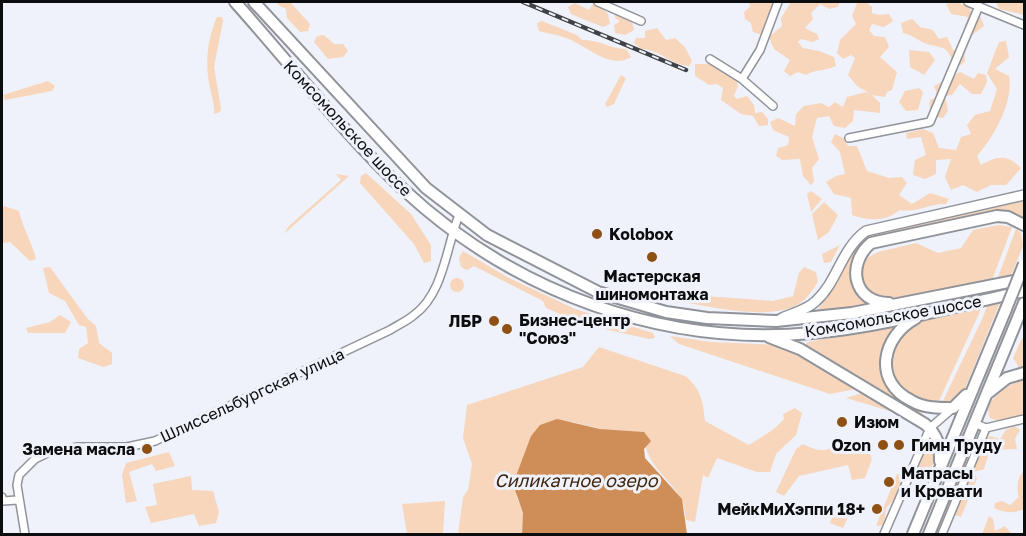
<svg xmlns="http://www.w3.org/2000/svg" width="1026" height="536" viewBox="0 0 1026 536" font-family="'Golos Text',sans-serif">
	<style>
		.green { fill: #f7d6bc }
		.water { fill: #cf8e57 }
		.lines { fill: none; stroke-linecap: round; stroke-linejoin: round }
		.minor-casing { stroke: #90939a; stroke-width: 10 }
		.secondary-casing { stroke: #90939a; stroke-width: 12 }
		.primary-casing { stroke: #90939a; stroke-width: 14 }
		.minor { stroke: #fff; stroke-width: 7 }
		.secondary { stroke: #fff; stroke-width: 9 }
		.primary { stroke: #fff; stroke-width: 10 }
		.rail-casing { stroke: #404245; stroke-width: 4.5 }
		.rail { stroke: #eff2fa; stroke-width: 2; stroke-dasharray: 7; stroke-linecap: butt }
		.primary-bridge-casing { stroke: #90939a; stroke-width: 14; stroke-linecap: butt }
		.primary-bridge { stroke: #fff; stroke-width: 10 }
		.poi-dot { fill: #8e5013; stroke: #eff2fa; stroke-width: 2 }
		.labels { text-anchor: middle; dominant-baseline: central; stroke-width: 6; stroke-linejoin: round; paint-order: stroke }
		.street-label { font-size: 16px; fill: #0c0d0f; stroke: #eff2fa }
		.poi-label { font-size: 16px; font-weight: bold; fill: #0c0d0f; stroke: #eff2fa; text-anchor: start }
		.water-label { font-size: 18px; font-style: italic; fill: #41260e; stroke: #eff2fa }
	</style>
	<rect width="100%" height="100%" fill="#eff2fa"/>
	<!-- green -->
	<path class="green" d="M277 2H290L310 24 308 31 300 32 287 18 286 9 278 5Z
		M594 2 608 14 610 24 603 27 571 14 568 7 575 3 589 10Z
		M749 2H772L774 8 763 35 753 32 751 23 745 19 744 12 750 7Z
		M791 2H840L838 7 829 9 820 4 811 13 813 19 805 28 817 34 819 39 813 42 801 39 798 42 803 48 819 51 834 57 836 66C826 71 816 69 806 75L798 72 790 76 784 71 790 60 774 49 769 37 782 26 781 18Z
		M866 2 872 7V13L879 15 889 14 893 21 884 27 872 24 869 30 874 36 885 37 889 47 880 57 897 72 892 90 887 92 885 97 872 95 880 103V113L854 110 853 121 845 128 834 126 829 116 817 118 812 137 819 159 812 168 814 181 811 185 803 176 800 159 782 160 776 156 778 148 788 145 789 137 773 130 770 122 778 118 795 126 796 114 804 106 821 103 829 107 835 102 843 107 847 97 866 92 871 94 857 86 848 75 855 58 851 55 843 59 837 53 840 40 856 24 852 16 857 3Z
		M955 2 969 6 972 16H980L984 26 972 35 964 29 968 17 951 14 946 4Z
		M996 2H1024V15L999 9Z
		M616 11 631 18 634 30 625 35 615 33 614 25 620 21 615 18Z
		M217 17H222L223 21 214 67 221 108 220 112 214 114C215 104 211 94 209 83 205 59 208 38 217 17Z
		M912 19 920 27 933 30 939 39 947 37 953 50 964 52 965 61 961 65 953 64C947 43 941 49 924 43 916 39 912 35 903 33L901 23Z
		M542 21 577 35 582 40C598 39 611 49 626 49L631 57C612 70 587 47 571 40 561 35 549 34 539 31L537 23Z
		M657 28 666 40 675 38 685 47 692 61 689 66C671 65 659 49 641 49L634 43 636 38H645V31Z
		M324 35 334 44H343L348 51 343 57 328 59 314 42 317 36Z
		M1006 41 1009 57 995 69 1009 76C1014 101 994 137 977 156L981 165C997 156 1007 154 1021 168L1006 185H991L977 192 963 185 951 190 945 177 951 159 936 160V174L925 179 913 175 915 160 926 155 921 137 907 139 906 133 923 129 933 133 939 148 956 150 961 137 971 134 967 125 975 115 990 111 997 89 987 73 999 42Z
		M909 50 929 52 935 60 924 75 910 67Z
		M695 64H716L734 73 738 86 734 96 737 99 747 96 754 105 755 113 762 112 768 119V125L759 126 753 116 741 114 721 100 723 88 717 84 709 85 695 76Z
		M960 72 974 79 978 73 986 75 987 82 981 94H972L960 84 952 95 945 96 948 111 943 118 936 117 929 105 930 100 938 97 934 86Z
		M621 75 626 78 614 104 607 107 605 104Z
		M48 81 55 86 52 91 5 100 3 95Z
		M919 88 923 92 918 110 906 111 899 102 905 91Z
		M835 134 844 138 848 146H857L867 171 889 178 902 177 907 183 899 195 912 204 930 193 949 199 946 204C930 203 918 213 900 210 885 222 869 221 852 215L851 198 834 194 826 182 836 176 845 174 840 152 831 142Z
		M366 173 411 214 431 245V261L424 263 414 244 360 183 361 176Z
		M336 174 349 176 284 234 289 226 341 180Z
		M811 191 822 199 811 212 807 194Z
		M1024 201V218L1005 210 868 240C844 260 846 285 869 305L818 313 817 310C839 287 843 251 872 235Z
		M824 202 838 215 829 232 818 240 812 214Z
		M4 206 19 211C23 229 32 242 36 259L30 261 10 242 2 243V207Z
		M998 225 1012 227 991 283C959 289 922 301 889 299 868 299 857 278 864 260L878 252 916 243 938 253 961 248 973 230Z
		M1016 229 1021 233 1023 246 964 391 955 401 942 403 983 317Z
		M840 245 831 262 824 263 822 254Z
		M463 251 509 278 575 309 653 333 655 338 649 339 564 320 562 315 546 308 543 301 474 266 467 270 461 267 459 258Z
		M50 267 87 318 96 326 99 343 112 353V364L103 367 78 358 79 349 88 343 86 327 79 325 65 301 49 293 43 268Z
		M804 267 816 272 818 282C813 289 807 299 800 303 770 323 704 305 671 300L670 295 679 291 692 295 773 301 793 296 799 273Z
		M450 285a7 7 0 1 1 14 0a7 7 0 1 1-14 0Z
		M982 307 938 403C907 399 887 386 892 353 894 341 903 330 914 324 934 314 960 311 982 307Z
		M60 315 71 322 65 333H28L26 328 50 322Z
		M897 323C867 358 880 398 923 412L920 417 803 347 808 342Z
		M670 336 711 342 779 345 856 389 830 394 679 344Z
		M1022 338 1024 340V369H1020L1013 358Z
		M599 347 685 376C701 388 703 402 705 421L749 445 774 429 784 419 783 414 795 408 802 413 796 435 776 454 770 472H757L717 458 708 478 703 475 695 522 686 520C685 513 684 503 680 497 665 473 644 464 644 432L606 430 572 422 531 436 517 498 523 513 522 534H458L463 497 468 490 472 464 463 438 467 405 583 367Z
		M1024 379V415L998 421 990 418C981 400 1010 383 1024 379Z
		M862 393 893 412 846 398Z
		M1015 426 1020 430 1015 439 1017 449 990 450 984 469 974 472 977 479 961 517 955 515V499L939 534H936L976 438 978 444 990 436 1000 439 1006 430Z
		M930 437 935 458 929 473 917 468Z
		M803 444C829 457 826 445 846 446 854 446 863 451 870 454L872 459 865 478 852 480 848 465 799 476 784 496 776 492 796 449Z
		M169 452 175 466 156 471 152 464 129 472 137 501 126 503 122 475 126 463Z
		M1024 471V509C1015 513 1008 514 994 508L995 503 1002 501 1010 505 1019 497C1016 489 1017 477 1024 471Z
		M897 474 904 475C900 486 895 501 886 508L884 525 876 526Z
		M191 476 192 490 213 491 219 512 216 523 199 526 194 514 151 523 145 507 157 505 153 484Z
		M840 500 853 505 843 528 830 523Z
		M445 501 443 534H407L402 504Z
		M989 516 993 519 995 531 1005 526 1012 534H982Z"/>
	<!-- water -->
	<path class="water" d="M557 419 600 429 644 432 651 441 644 449 645 458 682 499 687 534H522L523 513 513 484 531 436 540 425Z"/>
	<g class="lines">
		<!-- minor casing -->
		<g class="minor-casing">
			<path id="minor" d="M598 2 641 21
				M968 2 1024 25
				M710 59 742 79 773 106
				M742 79 760 50 778 2
				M849 138 930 122 979 6
				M974 423 986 428 1024 419
				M2 497 3 501 17 500
				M25 534 17 485 19 475 35 459 47 453 78 447H127L155 441 390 330C398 325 407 321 414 315 444 293 446 247 459 215
				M884 534 930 428 953 408
				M942 534 986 428"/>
		</g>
		<!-- secondary casing -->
		<g class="secondary-casing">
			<path id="secondary" d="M782 318C793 313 807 310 816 301 838 281 841 249 866 231L1024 195"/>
		</g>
		<!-- primary casing -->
		<g class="primary-casing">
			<path id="primary" d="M235 2C290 63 344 134 404 190 514 292 662 347 812 333 883 327 955 306 1024 291
				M254 2 426 188 487 235 598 292 666 312 707 318 776 321 852 313 1024 279
				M889 303C853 303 846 264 871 243L997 216 1008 217 1024 225
				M916 318C882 336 872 382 912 401 924 408 939 408 953 408L966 395
				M769 337 800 349 925 424C938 435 940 446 940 461
				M988 393 1007 378 1024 373
				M913 534 1006 309
				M929 534 1024 303"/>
		</g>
		<!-- minor -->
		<use href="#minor" class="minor"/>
		<!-- secondary -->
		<use href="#secondary" class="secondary"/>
		<!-- primary -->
		<use href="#primary" class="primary"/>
		<!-- rail casing -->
		<g class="rail-casing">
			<path id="rail" d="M523 2 686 70"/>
		</g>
		<!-- rail -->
		<use href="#rail" class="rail"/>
		<!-- primary-bridge casing -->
		<g class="primary-bridge-casing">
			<path id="primary-bridge" d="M1006 309 1024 264"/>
		</g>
		<!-- primary-bridge -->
		<use href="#primary-bridge" class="primary-bridge"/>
	</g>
	<!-- markers -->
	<g class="poi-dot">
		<circle cx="597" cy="234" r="6"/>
		<circle cx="652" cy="257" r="6"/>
		<circle cx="494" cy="321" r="6"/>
		<circle cx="507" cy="329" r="6"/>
		<circle cx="842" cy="422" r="6"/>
		<circle cx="883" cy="445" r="6"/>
		<circle cx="899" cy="445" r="6"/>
		<circle cx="147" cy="449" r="6"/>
		<circle cx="889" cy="482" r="6"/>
		<circle cx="877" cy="509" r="6"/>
	</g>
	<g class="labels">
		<!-- street labels -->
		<g class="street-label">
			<text transform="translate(348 128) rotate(47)">Комсомольское шоссе</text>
			<text transform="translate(893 316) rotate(-10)">Комсомольское шоссе</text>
			<text transform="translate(252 395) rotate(-25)">Шлиссельбургская улица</text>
		</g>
		<!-- poi labels -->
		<g class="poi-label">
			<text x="609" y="234">Kolobox</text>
			<text x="652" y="276" text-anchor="middle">Мастерская<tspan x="652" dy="18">шиномонтажа</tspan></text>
			<text x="519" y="320">Бизнес-центр<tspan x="519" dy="18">"Союз"</tspan></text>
			<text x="482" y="321" text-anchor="end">ЛБР</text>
			<text x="854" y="422">Изюм</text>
			<text x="871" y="445" text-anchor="end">Ozon</text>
			<text x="911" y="445">Гимн Труду</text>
			<text x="135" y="449" text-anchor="end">Замена масла</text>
			<text x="901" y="473">Матрасы<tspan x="901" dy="18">и Кровати</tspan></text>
			<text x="865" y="509" text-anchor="end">МейкМиХэппи 18+</text>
		</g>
		<!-- water labels -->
		<g class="water-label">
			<text x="576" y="480">Силикатное озеро</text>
		</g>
	</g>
	<!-- border -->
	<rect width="1026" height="536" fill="none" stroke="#0c0d0f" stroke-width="6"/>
</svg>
